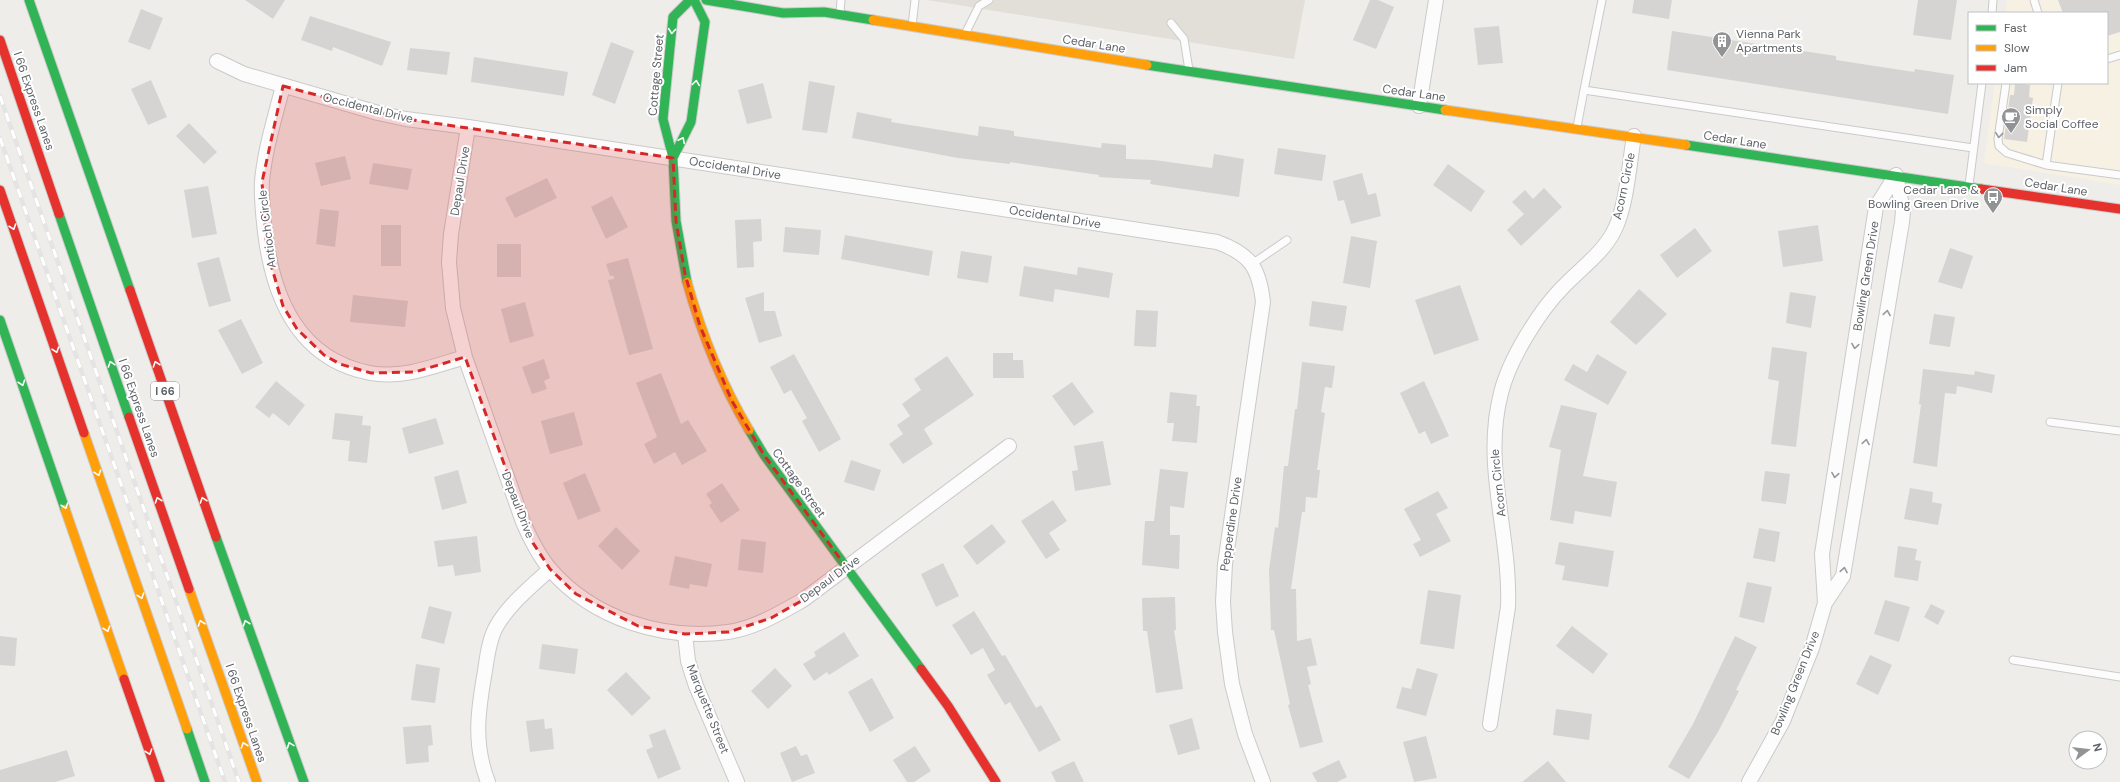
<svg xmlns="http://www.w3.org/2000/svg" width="2120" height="782" viewBox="0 0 2120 782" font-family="'DM Sans',sans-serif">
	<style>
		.commercial { fill: #f7f1e4 }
		.education { fill: #e2dfd9 }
		.building { fill: #d5d4d2 }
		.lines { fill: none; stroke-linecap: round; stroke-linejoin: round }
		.lane-casing { stroke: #cacaca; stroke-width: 9 }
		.street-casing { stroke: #cacaca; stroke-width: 16 }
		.fast-casing { stroke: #cbcbcb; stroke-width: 11 }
		.slow-casing { stroke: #cbcbcb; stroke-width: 11 }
		.jam-casing { stroke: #cbcbcb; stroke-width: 11 }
		.lane { stroke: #fdfcfc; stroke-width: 7 }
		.street { stroke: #fdfcfc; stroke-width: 14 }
		.fast { stroke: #30b455; stroke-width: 9 }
		.slow { stroke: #ff9f0a; stroke-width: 9 }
		.jam { stroke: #e5322d; stroke-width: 9 }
		.rail-casing { stroke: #e3e4e3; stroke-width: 4.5 }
		.rail { stroke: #fff; stroke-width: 3; stroke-dasharray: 9; stroke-linecap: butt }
		.oneway { stroke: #fff }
		.oneway2 { stroke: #96999c }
		.marked { fill: #d62828; fill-opacity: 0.2; stroke: #d62828; stroke-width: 3; stroke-dasharray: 8 5; stroke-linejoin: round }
		.labels { text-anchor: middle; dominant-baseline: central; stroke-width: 4; stroke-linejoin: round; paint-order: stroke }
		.shield { fill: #fff; stroke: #8e9295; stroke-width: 1 }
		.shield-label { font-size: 11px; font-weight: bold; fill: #5e6368 }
		.poi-label { font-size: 12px; fill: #5e6368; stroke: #fff; text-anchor: start }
		.street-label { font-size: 12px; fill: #5e6368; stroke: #fff }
	</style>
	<rect width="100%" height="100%" fill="#efede9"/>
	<!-- commercial -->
	<path class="commercial" d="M2007 0H2120V185L1984 163 1995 83H2107V13H2005Z"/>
	<!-- education -->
	<path class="education" d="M927 0H1305L1294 59Z"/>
	<!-- building -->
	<path class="building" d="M245 0H285L273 19Z
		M1370 0H1378L1394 7 1376 49 1353 40Z
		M1634 0H1672L1669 19 1632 13Z
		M1918 0H1957L1951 40 1913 35Z
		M2058 0H2120V32L2107 36V13H2063Z
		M141 9 163 18 150 50 128 42Z
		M310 16 391 42 382 66 333 47 332 51 301 40Z
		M1499 26 1503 63 1478 65 1474 28Z
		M1672 31 1836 56V60L1914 72 1915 69 1954 75 1948 114 1667 70Z
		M611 42 634 51 615 104 592 95Z
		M410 48 450 52 447 75 407 70Z
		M474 57 568 72 564 96 471 82Z
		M151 80 167 117 148 125 131 89Z
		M809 81 835 86 827 133 802 130Z
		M763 83 772 118 747 124 738 90Z
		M2015 83 2030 85 2029 97 2033 98 2027 142 2004 139 2010 95H2014Z
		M857 112 892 119 891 122 978 136 979 126 1014 131V136L1101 148 1102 143 1126 145V159L1154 160 1212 168 1214 154 1244 159 1239 197 1150 184 1151 180 1099 177V175L1010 162V164L958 158 852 138Z
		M189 123 217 152 204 164 176 136Z
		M1278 148 1326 155 1322 181 1274 174Z
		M345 156 351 179 321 186 315 163Z
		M373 163 412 169 408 190 369 184Z
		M1448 164 1485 191 1471 212 1433 185Z
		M1362 173 1368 195 1376 193 1381 216 1351 224 1344 200 1338 201 1333 181Z
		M547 178 557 198 515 218 505 198Z
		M208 186 217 234 192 238 184 190Z
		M1544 188 1562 207 1521 246 1507 230 1524 214 1512 202 1525 190 1533 199Z
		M612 196 628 227 606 239 591 207Z
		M320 209 339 211 335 247 316 244Z
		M761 219 762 241 753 242 754 267 737 268 735 220Z
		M381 225H401V266H381Z
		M1818 225 1823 261 1783 267 1778 231Z
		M785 227 821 230 819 255 783 252Z
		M1695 228 1712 251 1677 278 1660 255Z
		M845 235 933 251 929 276 841 259Z
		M1351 236 1377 241 1370 288 1343 283Z
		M497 244H521V277H497Z
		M1950 248 1973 256 1962 289 1938 282Z
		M961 251 992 256 988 283 957 278Z
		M219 257 231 301 209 307 197 263Z
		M628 258 653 349 629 355 608 280 614 279V276H610L606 264Z
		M1024 266 1077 275 1078 267 1113 273 1109 298 1055 289 1053 302 1019 296Z
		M1460 285 1479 340 1434 355 1415 300Z
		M1639 289 1667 314 1636 345 1610 322Z
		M764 292V311H775L782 336 759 343 745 298Z
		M1790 292 1816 296 1811 328 1786 323Z
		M353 295 408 301 405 327 350 322Z
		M1312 301 1347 306 1343 331 1309 326Z
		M525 302 534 336 510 343 501 309Z
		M1136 310 1158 311 1156 347 1134 346Z
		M1934 314 1955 317 1950 347 1929 344Z
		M241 319 263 363 242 374 218 330Z
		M1772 347 1807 352 1796 447 1771 444 1779 381 1768 379Z
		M993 353H1013V360H1023L1024 378H993Z
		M794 354 841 439 819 452 802 421 807 418 791 390 784 394 770 367Z
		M1597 354 1627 372 1608 405 1564 380 1573 364 1587 372Z
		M947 356 974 395 924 429 933 444 903 464 889 444 903 434 897 425 910 416 902 404 921 390 914 379Z
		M544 359 550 378 544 381 547 389 532 394 522 367Z
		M1302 362 1335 366 1332 388 1325 387 1321 412 1325 413 1317 470H1320L1317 498 1306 497 1305 512H1302L1291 589H1296L1297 641 1311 638 1317 665 1307 667 1311 684 1308 685 1323 742 1300 748 1288 705 1290 704 1274 630H1271L1269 570 1275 527 1278 528 1284 466H1288L1295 409H1297Z
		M1923 369 1974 375 1975 371 1995 375 1992 393 1957 386 1956 394 1945 393 1937 467 1913 463 1921 405 1919 404Z
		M661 373 681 424 688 420 707 451 682 465 675 452 654 464 644 444 657 437 636 383Z
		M276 381 305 405 289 426 273 413 269 418 255 407Z
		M1424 381 1449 436 1431 444 1425 431 1419 434 1400 393Z
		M1072 382 1094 412 1074 426 1052 396Z
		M1170 392 1197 395 1196 406H1200L1197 443 1172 441 1174 423H1167Z
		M1561 405 1597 413 1583 476 1617 482 1611 517 1575 511 1573 524 1550 520 1561 450 1549 447Z
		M574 412 583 445 550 454 541 421Z
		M335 413 363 416 362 425 371 426 367 463 348 461 350 441 332 439Z
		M436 418 444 444 409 454 402 428Z
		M1103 441 1111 485 1075 491 1072 471 1078 470 1074 446Z
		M851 460 881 470 874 491 844 482Z
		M1160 469 1188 472 1184 508 1170 506V535H1180L1179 569 1142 565 1145 521H1154Z
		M458 470 467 503 442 510 434 477Z
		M1765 471 1790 474 1786 504 1761 501Z
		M585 473 601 511 578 520 563 483Z
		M722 483 740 510 721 523 709 505 712 503 706 494Z
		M1910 488 1933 492 1932 502 1942 504 1938 525 1904 519Z
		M1438 491 1448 508 1436 514 1451 541 1420 557 1413 544 1421 540 1404 509Z
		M1053 500 1067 521 1049 533 1060 550 1046 559 1021 521Z
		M992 524 1006 542 977 565 963 546Z
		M616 527 640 551 622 570 598 546Z
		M1759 528 1780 532 1775 562 1753 558Z
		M477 536 481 572 455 576 453 565 438 567 434 541Z
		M741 539 766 542 763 573 738 570Z
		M1559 542 1614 551 1608 587 1562 580 1565 566 1555 564Z
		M1898 546 1917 549 1915 560 1921 561 1918 581 1894 577Z
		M675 556 712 564 707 587 690 584 689 589 669 585Z
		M943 563 959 596 936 607 921 574Z
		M1747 582 1772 587 1764 623 1739 617Z
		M1428 590 1461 595 1454 649 1420 644Z
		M1175 597 1176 630H1174L1183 689 1156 693 1147 631H1143L1142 598Z
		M1885 600 1910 607 1899 642 1874 634Z
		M1931 604 1945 611 1938 625 1924 617Z
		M429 606 452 612 444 644 421 638Z
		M974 611 1002 656 1005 655 1036 708 1041 705 1061 740 1039 752 1010 702 1005 705 987 675 995 670 983 648 971 655 952 625Z
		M1572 626 1608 654 1593 674 1556 646Z
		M844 632 859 656 829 675 827 672 814 681 803 664 816 656 814 652Z
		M0 636 17 638 15 666 0 665Z
		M1735 636 1757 647 1736 690 1739 691 1718 732 1689 779 1668 767 1693 724Z
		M542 644 578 649 575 674 539 669Z
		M1870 655 1892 665 1878 695 1856 684Z
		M416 664 440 668 435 703 411 700Z
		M775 668 792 686 768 709 751 691Z
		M1417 668 1438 674 1426 716 1396 708 1402 687 1411 689Z
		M626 672 651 698 632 716 607 690Z
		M872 678 894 718 870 732 848 692Z
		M1556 709 1592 714 1589 740 1553 735Z
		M1192 718 1200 749 1178 755 1169 725Z
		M544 719 545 729 552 728 554 749 530 752 526 721Z
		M431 725 433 745 428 746 429 762 406 764 403 727Z
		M665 729 681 769 658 779 646 750 653 747 649 735Z
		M1426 736 1437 778 1414 782 1403 742Z
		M796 746 801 756 807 754 815 773 792 782 780 753Z
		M915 746 931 771 914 782H907L893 760Z
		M67 750 75 776 55 782H0V770Z
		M1339 760 1347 777 1337 782H1317L1312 773Z
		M1074 761 1084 782H1056L1051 772Z
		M1548 761 1566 782H1522Z"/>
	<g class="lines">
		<!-- lane casing -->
		<g class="lane-casing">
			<path id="lane" d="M1602 0 1584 90 1973 148
				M2034 0 2038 13
				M840 12 841 0
				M1992 13 1993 0
				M1171 23 1184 39 1189 70
				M912 26 915 0
				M965 34 979 6 989 0
				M2107 59 2120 55
				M2006 83 1998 139 1999 146 2007 153 2046 165 2120 175
				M1577 127 1584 90
				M2046 165 2058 83
				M1969 185 1982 83
				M1252 264 1287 240
				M2050 422 2120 431
				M2013 660 2120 677"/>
		</g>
		<!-- street casing -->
		<g class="street-casing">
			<path id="street" d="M217 61 244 74 378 113 406 119 468 127 1217 242C1250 254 1259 267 1263 302L1225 564 1223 602 1225 632 1232 684 1245 734 1263 782
				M283 86C275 117 265 149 262 181 261 197 263 215 265 232 273 298 298 359 370 373 403 379 434 366 465 357
				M1419 106 1436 0
				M468 127 451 234 449 262 453 308 465 357 523 522C530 538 538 555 550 569 593 619 664 641 728 632 755 628 780 613 803 600L1009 446
				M1825 603 1843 576 1902 222 1903 211 1896 175
				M685 634 688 661 696 686 737 782
				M1490 724 1508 607C1511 534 1482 466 1501 393 1509 360 1539 311 1563 287 1580 269 1603 253 1614 231 1627 205 1629 165 1634 136
				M488 782C473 744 478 710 485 671 487 657 489 640 496 627 509 604 531 587 550 569
				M1749 782 1783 721 1812 648 1825 603 1822 554 1876 207 1896 175"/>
		</g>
		<!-- fast casing -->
		<g class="fast-casing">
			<path id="fast" d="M29 0 130 290
				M706 0 783 13 824 12 873 20
				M1147 65 1445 110
				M1686 145 1981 189
				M673 158 691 122 705 22 694 0
				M59 214 129 417
				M687 282 676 221 673 158 663 119 673 17 690 0
				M0 320 65 509
				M749 430 764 455 921 669
				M216 537 304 782
				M187 729 205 782"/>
		</g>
		<!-- slow casing -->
		<g class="slow-casing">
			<path id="slow" d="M873 20 1147 65
				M1445 110 1686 145
				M687 282C702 335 721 383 749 430
				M84 433 187 729
				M65 509 124 679
				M189 589 257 782"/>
		</g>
		<!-- jam casing -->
		<g class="jam-casing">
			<path id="jam" d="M0 40 59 214
				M1981 189 2120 209
				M0 190 84 433
				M130 290 216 537
				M129 417 189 589
				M921 669 948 706 996 782
				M124 679 160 782"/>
		</g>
		<!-- lane -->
		<use href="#lane" class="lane"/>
		<!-- street -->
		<use href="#street" class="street"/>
		<!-- fast -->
		<use href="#fast" class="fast"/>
		<!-- slow -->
		<use href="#slow" class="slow"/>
		<!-- jam -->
		<use href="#jam" class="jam"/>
		<!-- rail casing -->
		<g class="rail-casing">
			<path id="rail" d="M0 96 239 782
				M0 138 225 782"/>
		</g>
		<!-- rail -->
		<use href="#rail" class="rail"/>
	</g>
	<!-- one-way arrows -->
	<defs><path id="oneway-chevron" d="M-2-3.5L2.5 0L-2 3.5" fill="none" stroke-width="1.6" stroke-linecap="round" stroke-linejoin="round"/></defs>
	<g class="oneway">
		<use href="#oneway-chevron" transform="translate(672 31) rotate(95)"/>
		<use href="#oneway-chevron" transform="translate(696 83) rotate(-82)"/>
		<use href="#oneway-chevron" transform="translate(682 140) rotate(-63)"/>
		<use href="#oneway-chevron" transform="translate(13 227) rotate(71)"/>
		<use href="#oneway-chevron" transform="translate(56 350) rotate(71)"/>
		<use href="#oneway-chevron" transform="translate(111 364) rotate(-109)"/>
		<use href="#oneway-chevron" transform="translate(156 364) rotate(-109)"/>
		<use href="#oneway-chevron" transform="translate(22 383) rotate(71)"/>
		<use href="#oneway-chevron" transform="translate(98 473) rotate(71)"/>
		<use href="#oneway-chevron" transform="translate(158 500) rotate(-109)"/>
		<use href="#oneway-chevron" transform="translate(203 500) rotate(-109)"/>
		<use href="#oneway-chevron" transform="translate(65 506) rotate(71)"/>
		<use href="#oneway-chevron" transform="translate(141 596) rotate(71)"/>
		<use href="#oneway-chevron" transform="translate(201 623) rotate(-109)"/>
		<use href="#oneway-chevron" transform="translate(246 623) rotate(-109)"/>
		<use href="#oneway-chevron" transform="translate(107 629) rotate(71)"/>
		<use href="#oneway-chevron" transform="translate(244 745) rotate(-109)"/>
		<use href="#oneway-chevron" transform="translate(290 745) rotate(-110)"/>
		<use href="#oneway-chevron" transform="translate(149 752) rotate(71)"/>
	</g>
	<g class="oneway2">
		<use href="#oneway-chevron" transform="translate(1999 135) rotate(96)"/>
		<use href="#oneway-chevron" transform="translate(1887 313) rotate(-81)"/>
		<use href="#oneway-chevron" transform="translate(1855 346) rotate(99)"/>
		<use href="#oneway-chevron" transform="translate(1866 442) rotate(-81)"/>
		<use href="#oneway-chevron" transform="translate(1835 475) rotate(99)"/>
		<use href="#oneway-chevron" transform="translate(1844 570) rotate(-80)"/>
	</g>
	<!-- marked area -->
	<path class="marked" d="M283 86 406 119 673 158 676 221 685 274 700 326 732 401 764 455 847 568 803 600 771 618 729 632 685 634 638 626 576 594 550 569 533 543 465 357 415 372 371 373 340 364 324 355 297 329 283 306 267 251 262 182Z"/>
	<!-- icons -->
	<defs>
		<g id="building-pin" transform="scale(1)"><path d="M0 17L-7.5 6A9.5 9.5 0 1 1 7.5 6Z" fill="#919395" stroke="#fff"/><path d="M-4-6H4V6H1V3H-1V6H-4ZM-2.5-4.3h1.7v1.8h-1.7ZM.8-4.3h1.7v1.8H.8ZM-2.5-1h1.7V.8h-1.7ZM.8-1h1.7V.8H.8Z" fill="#fff"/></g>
		<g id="cafe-pin" transform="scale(1)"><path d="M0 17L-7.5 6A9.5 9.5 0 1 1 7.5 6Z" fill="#919395" stroke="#fff"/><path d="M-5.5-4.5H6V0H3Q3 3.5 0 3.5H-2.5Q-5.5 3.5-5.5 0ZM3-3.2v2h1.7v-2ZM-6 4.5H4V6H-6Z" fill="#fff"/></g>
		<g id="bus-pin" transform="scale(1)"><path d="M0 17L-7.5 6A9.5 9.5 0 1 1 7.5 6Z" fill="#919395" stroke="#fff"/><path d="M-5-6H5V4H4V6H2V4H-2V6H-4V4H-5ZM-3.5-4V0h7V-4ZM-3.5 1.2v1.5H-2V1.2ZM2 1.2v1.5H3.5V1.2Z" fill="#fff"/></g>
	</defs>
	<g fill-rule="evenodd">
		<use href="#building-pin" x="1722" y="41"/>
		<use href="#cafe-pin" x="2011" y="117"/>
		<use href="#bus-pin" x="1993" y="197"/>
	</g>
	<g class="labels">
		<!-- shield labels -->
		<rect class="shield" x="151" y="382" width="28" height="18" rx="3"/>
		<g class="shield-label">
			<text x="165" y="391">I 66</text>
		</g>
		<!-- poi labels -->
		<g class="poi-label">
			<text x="1736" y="34">Vienna Park<tspan x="1736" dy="14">Apartments</tspan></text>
			<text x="2025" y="110">Simply<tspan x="2025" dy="14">Social Coffee</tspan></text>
			<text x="1979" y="190" text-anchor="end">Cedar Lane &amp;<tspan x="1979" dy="14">Bowling Green Drive</tspan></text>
		</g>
		<!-- street labels -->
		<g class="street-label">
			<text transform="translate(1094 44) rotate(9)">Cedar Lane</text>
			<text transform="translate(656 75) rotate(-85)">Cottage Street</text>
			<text transform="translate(1414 93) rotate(8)">Cedar Lane</text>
			<text transform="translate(34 101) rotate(71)">I 66 Express Lanes</text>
			<text transform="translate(368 108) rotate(14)">Occidental Drive</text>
			<text transform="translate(1735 140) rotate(9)">Cedar Lane</text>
			<text transform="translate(735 168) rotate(9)">Occidental Drive</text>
			<text transform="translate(460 181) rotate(-81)">Depaul Drive</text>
			<text transform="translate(1624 186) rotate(-78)">Acorn Circle</text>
			<text transform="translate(2056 187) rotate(9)">Cedar Lane</text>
			<text transform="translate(1055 217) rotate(9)">Occidental Drive</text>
			<text transform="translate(267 229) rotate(-97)">Antioch Circle</text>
			<text transform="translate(1866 276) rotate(-81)">Bowling Green Drive</text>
			<text transform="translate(139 408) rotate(71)">I 66 Express Lanes</text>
			<text transform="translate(799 483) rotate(54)">Cottage Street</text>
			<text transform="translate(1498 483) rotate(-96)">Acorn Circle</text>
			<text transform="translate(518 505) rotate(69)">Depaul Drive</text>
			<text transform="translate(1231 524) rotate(-82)">Pepperdine Drive</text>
			<text transform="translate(830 579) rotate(-36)">Depaul Drive</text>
			<text transform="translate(1795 683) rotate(-68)">Bowling Green Drive</text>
			<text transform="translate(708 709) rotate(68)">Marquette Street</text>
			<text transform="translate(246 713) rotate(71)">I 66 Express Lanes</text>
		</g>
	</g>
	<!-- legend -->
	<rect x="1968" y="12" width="140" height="72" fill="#ffffff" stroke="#bfc1c3"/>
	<rect x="1976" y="25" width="20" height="6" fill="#30b455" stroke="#bfc1c3"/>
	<text x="2004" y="32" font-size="12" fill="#5e6368">Fast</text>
	<rect x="1976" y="45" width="20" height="6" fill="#ff9f0a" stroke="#bfc1c3"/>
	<text x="2004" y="52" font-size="12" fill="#5e6368">Slow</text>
	<rect x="1976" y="65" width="20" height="6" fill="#e5322d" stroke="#bfc1c3"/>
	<text x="2004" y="72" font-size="12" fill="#5e6368">Jam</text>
	<!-- north arrow -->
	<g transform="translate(2088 750) rotate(75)"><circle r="19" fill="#ffffff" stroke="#bfc1c3"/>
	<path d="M0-3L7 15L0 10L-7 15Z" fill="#919395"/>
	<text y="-6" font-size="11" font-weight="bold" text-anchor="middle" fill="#5e6368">N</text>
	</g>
</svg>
